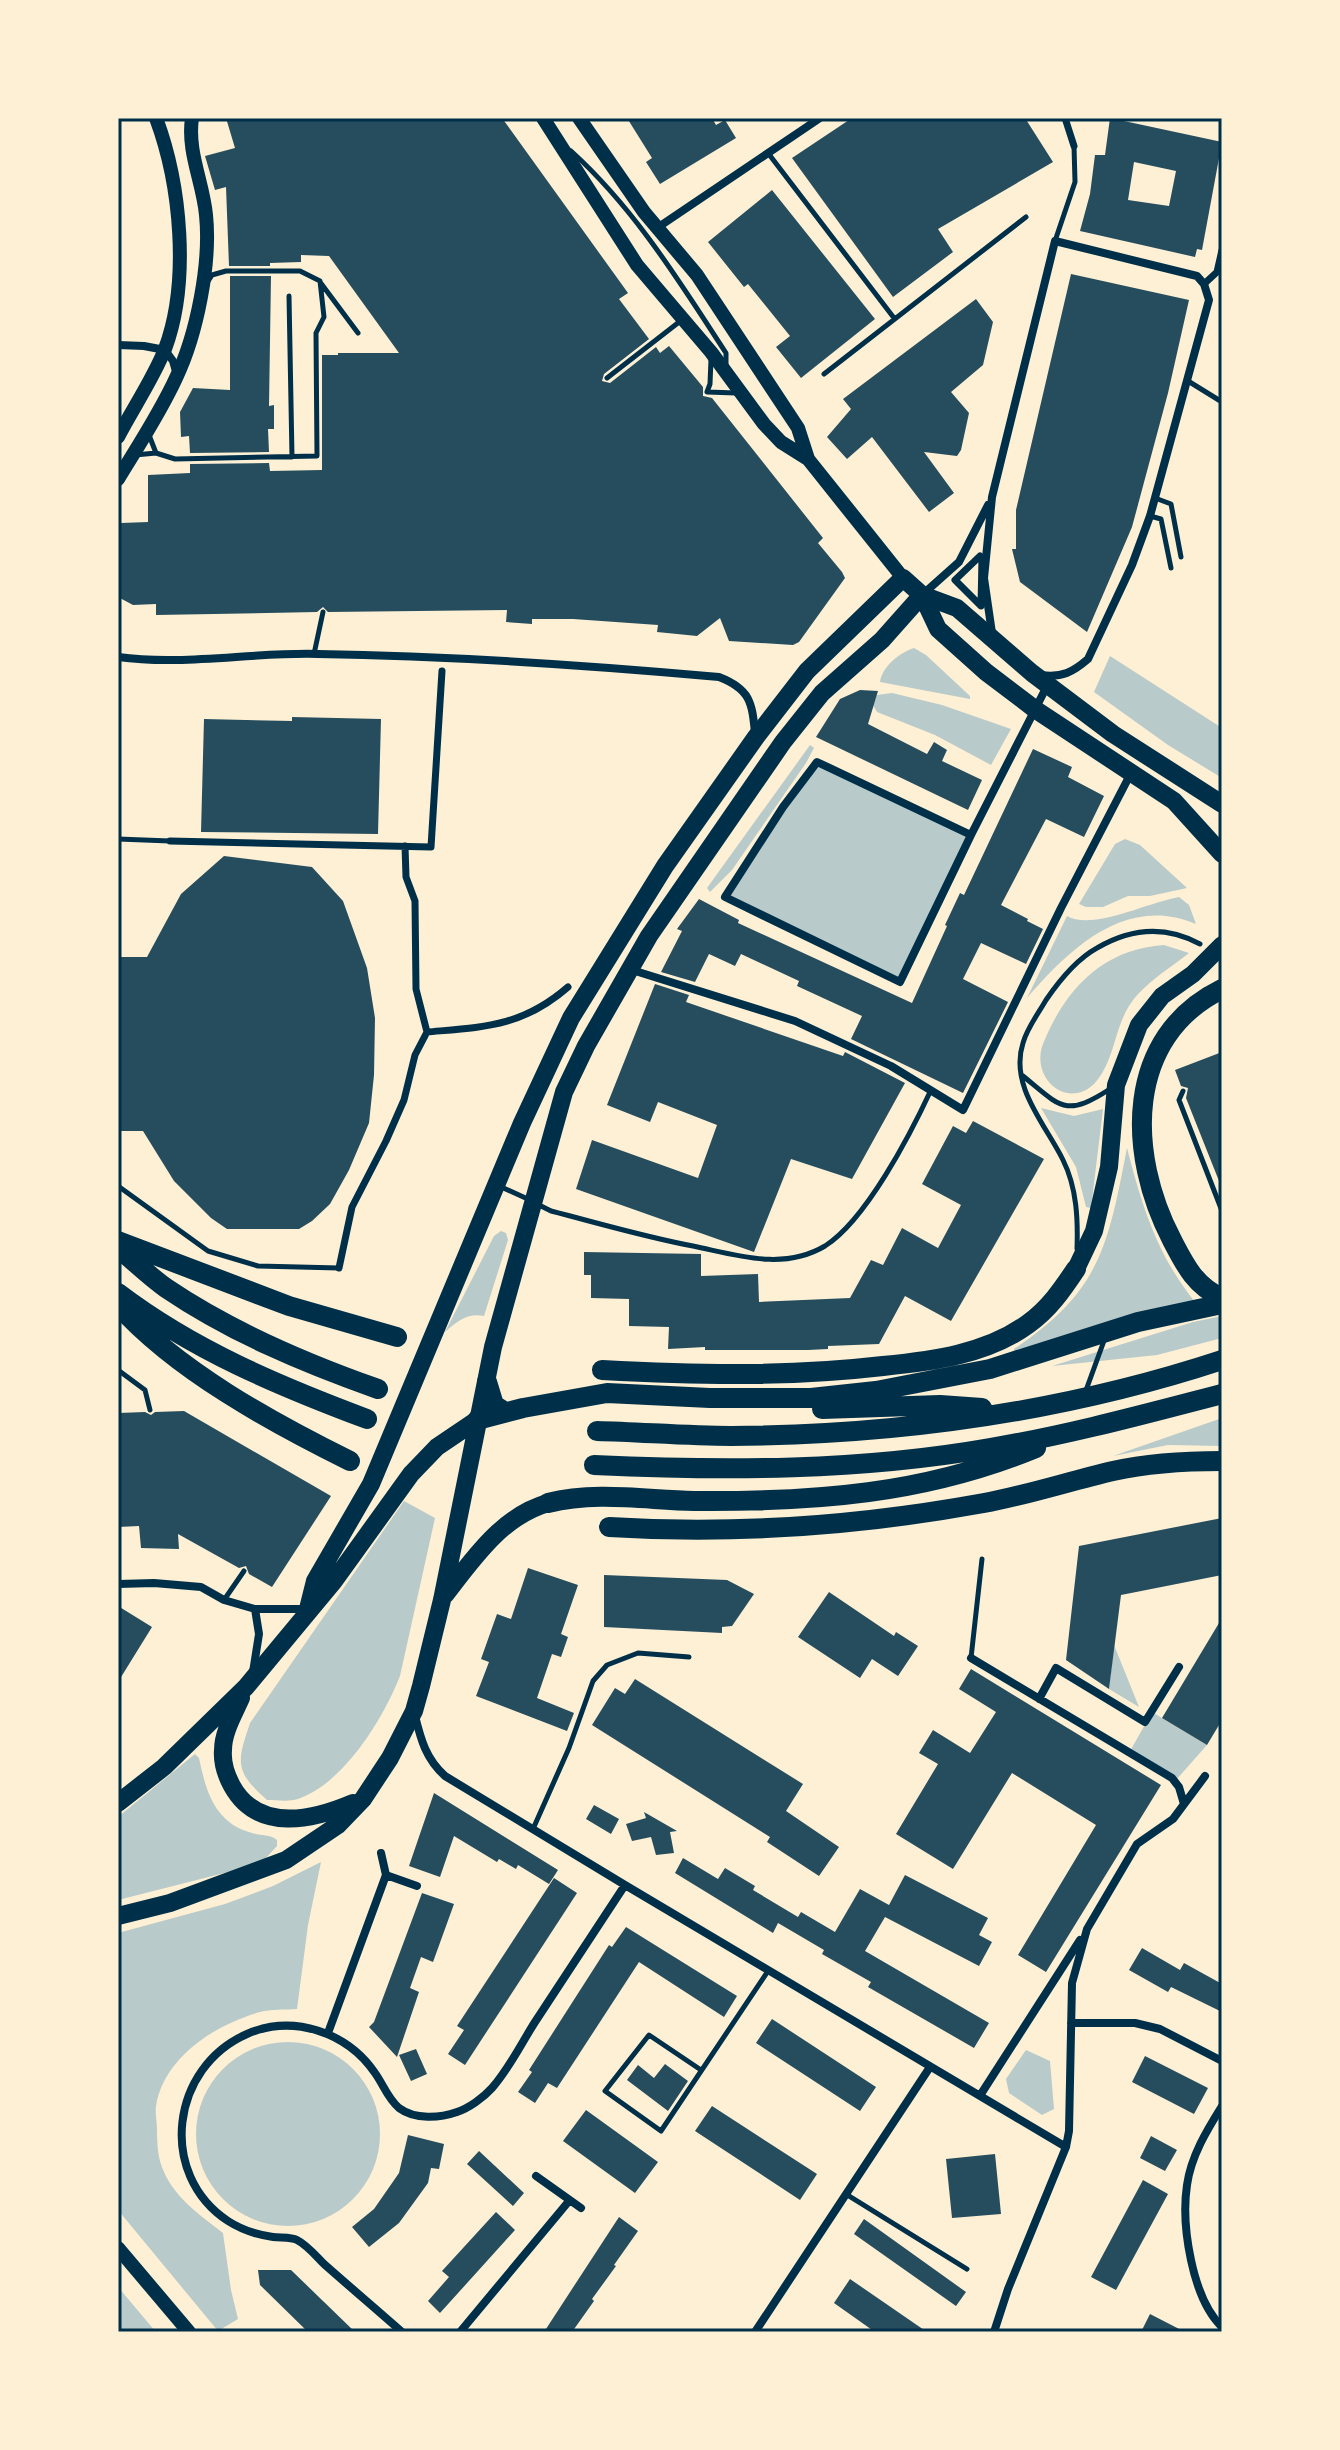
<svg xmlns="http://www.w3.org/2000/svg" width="1340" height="2450" viewBox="0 0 1340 2450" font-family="Georgia,serif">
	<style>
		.green { fill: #b9caca }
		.building { fill: #264d5e; fill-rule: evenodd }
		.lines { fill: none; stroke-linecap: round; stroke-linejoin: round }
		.service { stroke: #003049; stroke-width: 5 }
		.pedestrian { stroke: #003049; stroke-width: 7 }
		.minor { stroke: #003049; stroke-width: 8 }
		.tertiary { stroke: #003049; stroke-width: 14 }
		.trunk { stroke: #003049; stroke-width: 18 }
		.motorway { stroke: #003049; stroke-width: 20 }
		.neatline { fill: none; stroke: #003049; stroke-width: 3 }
	</style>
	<rect width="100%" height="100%" fill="#fdf0d5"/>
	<!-- green -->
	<path class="green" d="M914 648 926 655 970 696V699L880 682C882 667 899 653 914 648Z
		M1110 656 1222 728V778L1168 745 1094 692Z
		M892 693 942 705 1011 729 991 765 935 735 877 712 873 705 877 695Z
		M810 745 814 748 806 763 732 870 710 892 707 888Z
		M817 762 971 835 900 982 725 897Z
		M1125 839 1140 845 1187 888 1150 896H1128L1103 907H1086L1079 904 1115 844Z
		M1179 897 1189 905 1196 924C1126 894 1069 949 1027 998L1067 916C1092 931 1149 902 1179 897Z
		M1164 945 1189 953C1169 969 1143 984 1129 1006 1114 1030 1114 1063 1094 1084 1067 1110 1030 1078 1043 1044 1065 989 1103 949 1164 945Z
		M1041 1108 1074 1116 1103 1109 1091 1208 1086 1207 1076 1167Z
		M1127 1148C1142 1206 1157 1255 1195 1302L1015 1353 1014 1349C1101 1291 1108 1245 1127 1148Z
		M501 1231 506 1233 508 1240 484 1316C467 1313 458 1321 445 1332L494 1236Z
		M1222 1316V1338L1157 1355 1052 1366 1193 1322Z
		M1222 1418V1446L1168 1445 1113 1456Z
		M404 1501 435 1518 400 1676C383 1719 344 1783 298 1799 289 1802 277 1800 267 1800 234 1771 237 1762 250 1723Z
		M1114 1645 1139 1707 1109 1689Z
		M1152 1712 1207 1745 1176 1780 1129 1753Z
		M195 1754 199 1758C206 1792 215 1823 252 1833 261 1836 269 1834 277 1840V1846L265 1859 248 1867 118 1900V1817Z
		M321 1862 308 1925 297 2009C285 2010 271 2009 260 2012 216 2024 164 2057 156 2106 155 2114 157 2122 157 2130 157 2144 158 2160 164 2172 176 2199 201 2216 223 2233L231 2290 238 2319 218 2331 118 2210V1933L225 1904 273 1886Z
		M196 2134a92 92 0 1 1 184 0a92 92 0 1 1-184 0Z
		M1026 2050 1050 2061 1054 2109 1042 2115 1009 2093 1006 2079Z
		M118 2287 156 2332H118Z"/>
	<!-- building -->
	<path class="building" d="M226 118H502L628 293 619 299 649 339 604 374 602 381 610 383 656 347 660 353 669 346 703 387V396L712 398 823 538 818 543 842 572 845 578 799 642 793 645 729 641 720 618 697 636 657 632 658 625 573 619H532V624L506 622 507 610 328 612 323 607 317 612 156 615V604L133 605 118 597V529L121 523 148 522V475L190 473V464L269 463 270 471 322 470V355H338V353H399L329 256 301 255V262L270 263V266H229L226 187 215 190 205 156 235 148Z
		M627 118H712L716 125 725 120 736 138 660 184 646 162 652 158Z
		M852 118H1025L1053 162 938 229 953 252 893 297 792 158Z
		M1110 118 1222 142 1202 250 1197 249 1195 257 1080 231 1090 194 1095 155H1105ZM1134 162 1176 171 1169 206 1128 200Z
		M772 190 875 319 801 378 776 347 790 336 748 284 744 287 708 242Z
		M1071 274 1189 300 1168 393 1132 527 1087 632 1020 582 1012 549H1016V510Z
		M230 276H271L269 406 274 405V429H268L269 452 190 453 189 436 181 437 180 412 193 388 230 390Z
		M976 299 993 322 983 365 951 392 969 413 961 450 957 456 924 452 954 493 929 512 872 437 847 459 827 437 851 409 843 399Z
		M860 690 878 691 868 724 927 754 934 742 947 750 942 761 982 780 968 810 816 737 840 699Z
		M292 717 381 719 378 834 201 832 204 719 292 721Z
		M1033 749 1072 767 1068 777 1104 796 1084 837 1046 819 1001 905 1028 919 1027 921 1043 929 1026 964 981 943 963 979 1008 1002 963 1093 851 1039 862 1016 797 986 799 981 741 954 735 966 709 954 695 982 661 972 682 931 677 929 699 899 739 920 738 923 912 1003 947 926 945 925 960 893 964 895Z
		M224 856 312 867 343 901 367 968 375 1018 374 1075 369 1123 349 1170 330 1204 312 1221 299 1229H227L211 1218 174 1181 143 1131H118V957H147L181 894Z
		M655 984 689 995 686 1002 843 1056 845 1052 905 1083 852 1179 791 1159 754 1252 576 1189 592 1140 698 1178 717 1125 658 1102 650 1122 607 1105Z
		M1222 1052V1186H1221L1186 1098 1188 1088 1181 1086 1175 1070Z
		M973 1121 1044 1159 951 1321 905 1296 879 1344 828 1346V1349L808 1350H705V1347L668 1349 669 1327 629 1326V1299L591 1298V1275H584V1252L701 1254V1276L758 1274 759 1302 850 1298 871 1260 883 1265 902 1228 938 1248 961 1205 922 1184 953 1126 966 1133Z
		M184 1411 331 1496 272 1587 249 1574 246 1566 239 1568 178 1534 179 1549 141 1548 139 1526 118 1527V1413L145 1412 151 1415 155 1412Z
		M1222 1518V1575L1121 1595 1109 1689 1066 1660 1079 1546Z
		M528 1568 578 1585 561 1634 568 1637 561 1657 552 1654 537 1698 574 1713 567 1731 476 1696 489 1662 481 1659 497 1614 511 1619Z
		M604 1575 727 1580 754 1594 732 1626 722 1627V1633L604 1627Z
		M829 1592 894 1636 896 1632 918 1646 898 1676 872 1659 860 1678 798 1637Z
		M118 1606 152 1627 118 1682Z
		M1222 1618V1720L1207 1745 1162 1718Z
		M971 1669 1161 1785 1046 1972 1018 1955 1096 1825 1012 1773 953 1869 896 1834 938 1764 919 1753 933 1730 970 1753 996 1712 959 1689Z
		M635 1679 803 1784 786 1811 839 1847 819 1876 767 1842 770 1837 592 1725 615 1688 625 1694Z
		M434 1793 558 1870 549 1884 518 1865 516 1869 499 1859 497 1862 454 1836 440 1877 409 1866Z
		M594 1805 619 1819 611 1834 586 1819Z
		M644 1812 677 1831 670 1832 674 1853 656 1855 651 1837 632 1841 626 1824 646 1818Z
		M683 1858 718 1879 725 1868 755 1886 753 1890 798 1917 801 1912 835 1932 860 1889 889 1905 905 1875 988 1918 979 1935 992 1942 979 1966 885 1917 865 1951 989 2023 974 2048 868 1987 871 1982 822 1954 824 1950 778 1923 773 1933 675 1873Z
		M554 1878 577 1893 465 2065 448 2054 464 2030 457 2026Z
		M422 1893 454 1904 433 1962 421 1957 410 1988 419 1992 397 2057 369 2027 374 2022Z
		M626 1927 737 1996 724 2017 639 1962 557 2088 548 2083 535 2103 518 2092 532 2072 529 2070 609 1945 612 1947Z
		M1142 1948 1180 1970 1184 1963 1222 1984V2012L1171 1987 1168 1992 1129 1970Z
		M772 2019 876 2087 860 2111 756 2043Z
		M416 2049 427 2074 411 2081 399 2055Z
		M1145 2056 1208 2088 1194 2114 1132 2082Z
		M665 2064 688 2081 668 2111 627 2080 638 2065 654 2078Z
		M712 2106 817 2174 800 2200 695 2131Z
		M586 2110 658 2162 635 2193 563 2141Z
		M408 2135 444 2144 439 2169 431 2168 428 2183 399 2223 369 2247 352 2227 374 2209 399 2173Z
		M1151 2136 1177 2150 1165 2171 1140 2158Z
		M479 2151 524 2193 513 2206 467 2164Z
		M995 2154 1001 2214 952 2218 946 2159Z
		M1143 2180 1168 2194 1116 2290 1091 2277Z
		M496 2212 515 2230 440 2313 428 2301 449 2277 442 2271Z
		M619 2217 638 2231 614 2265 616 2266 592 2299 594 2301 572 2332H544Z
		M864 2219 966 2292 956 2306 854 2234Z
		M258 2270H291L355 2332H308L260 2285Z
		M850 2279 927 2332H875L834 2303Z
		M1150 2314 1185 2332H1141Z"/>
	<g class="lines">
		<!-- service -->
		<path class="service" d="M571 151C635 209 679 281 726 353V364
			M768 153 894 318
			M1055 241 1075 182 1074 146
			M320 282 358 333
			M289 296 292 457
			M711 359 710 384 707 392 736 393
			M824 374 1026 217
			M607 378 683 319
			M1188 381 1222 402
			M149 435 156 453
			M135 455 156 453 175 459 317 456 316 333 324 317 320 281 300 271H226L212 275 208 281
			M1155 498 1171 504 1181 557
			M1150 516 1161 519 1171 568
			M314 654 323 612
			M118 839 170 841
			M1023 1076C1061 1107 1065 1118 1110 1089
			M1183 1091 1179 1100 1222 1211
			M118 1186 208 1251 258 1266 339 1268
			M499 1186 530 1200
			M539 1205 551 1211C598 1223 645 1237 693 1246 737 1255 783 1271 825 1246 866 1220 910 1135 931 1090
			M1077 1249C1078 1220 1077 1188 1063 1160 1046 1125 1009 1086 1023 1043 1027 1028 1038 1014 1046 1000 1059 981 1077 959 1097 948 1131 928 1165 925 1200 944
			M118 1370 145 1390 150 1410
			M1085 1393 1105 1338
			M224 1600 244 1571
			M971 1658 982 1559
			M533 1829 569 1748 593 1681 607 1665 638 1653 689 1657
			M701 2070 649 2035 605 2091 661 2131 768 1971
			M846 2194 967 2269"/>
		<!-- pedestrian -->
		<path class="pedestrian" d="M1065 118 1074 146
			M1204 284 1217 272 1222 250
			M980 556 982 558 981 606 955 580Z
			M170 841 431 847 442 671
			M405 846 406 877 415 901 416 989 427 1032C484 1027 522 1027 568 987
			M339 1268 352 1207 386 1141 404 1100 415 1055 427 1032"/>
		<!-- minor -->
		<path class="minor" d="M657 228 820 118
			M118 345 144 346 165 350 173 361 177 375
			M922 595 959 562 988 505
			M992 633 984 578 992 497 1055 241 1197 276 1204 284 1209 300 1150 516 1132 565 1088 659C1073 672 1062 678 1041 675
			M118 657C184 666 252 652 318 654 452 656 586 665 719 677 750 689 752 702 755 733
			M817 762 971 835 900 982 725 897 783 807Z
			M971 835 1047 686
			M632 970 795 1021 891 1066 963 1110 1061 908 1131 773
			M118 1584 154 1583 201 1587 224 1600 255 1609H308
			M971 1658 1172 1778 1179 1787 1184 1804
			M253 1672 259 1634 255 1609
			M1039 1699 1056 1668 1145 1722 1179 1667
			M415 1716C421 1740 426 1759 445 1776L625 1885 1066 2147
			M381 1853 386 1875
			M1071 2023H1135L1160 2029 1222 2061
			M328 2033 386 1875 417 1886
			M981 2094 1080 1940
			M1222 2106C1207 2130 1191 2156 1187 2185 1181 2225 1192 2298 1222 2327
			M536 2176 581 2208
			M402 2332C376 2309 350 2287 324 2264 316 2256 307 2245 297 2240 291 2237 281 2238 273 2237 258 2235 242 2230 228 2221 157 2174 171 2067 247 2034 293 2014 347 2032 375 2073 383 2084 388 2099 399 2108 415 2120 440 2118 457 2112 469 2108 483 2098 492 2088 509 2069 521 2044 535 2022 565 1977 595 1931 625 1885
			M460 2332 569 2201
			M755 2332 930 2067
			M994 2332 1008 2289 1066 2147 1069 2131 1072 1983 1087 1929 1137 1844 1173 1819 1205 1776"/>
		<!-- tertiary -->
		<path class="tertiary" d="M543 118 637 265 711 352 764 424 781 442 808 459
			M579 118 644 212 697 275 798 428 808 459 903 578
			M118 437C133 408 153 379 165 349 190 282 181 185 156 118
			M118 479C138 446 160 413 176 378 197 334 211 263 206 215 203 182 187 152 192 118
			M118 2248 189 2332"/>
		<!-- trunk -->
		<path class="trunk" d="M922 595 957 608 1032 673 1113 734 1222 804
			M1076 1269 1094 1231 1109 1167 1116 1085 1139 1025 1162 996 1193 974 1222 945
			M445 1595C473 1559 502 1516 548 1503
			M308 1609 315 1581 371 1484 522 1123 571 1018 665 866 756 737 807 671 903 578 922 595 938 629 986 672 1036 710 1174 801 1222 854
			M241 1698C234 1714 223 1732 223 1750 222 1762 226 1775 232 1786 258 1833 313 1820 353 1803
			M118 1803 164 1767 246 1687 334 1581 411 1474 437 1447 477 1420
			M118 1916 170 1903 286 1860 338 1825 363 1799 390 1758 414 1711 421 1686 442 1600 493 1347 564 1092 586 1046 649 936 783 742 822 693 882 640 922 595"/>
		<!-- motorway -->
		<path class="motorway" d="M1222 989C1124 1037 1127 1154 1172 1240 1185 1265 1195 1286 1222 1298
			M118 1241 289 1306 397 1337
			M118 1248C134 1261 149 1276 166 1288 231 1332 304 1363 378 1389
			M118 1293C193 1350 279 1386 367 1419
			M118 1305C176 1370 273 1423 350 1461
			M602 1370C696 1375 789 1377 883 1366 933 1361 987 1354 1028 1324 1049 1309 1062 1290 1076 1269
			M487 1382 494 1405 505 1412
			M822 1409 940 1405 982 1408
			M477 1420 523 1408 607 1393 710 1398H811L876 1391 990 1369 1138 1322 1222 1304
			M597 1431C641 1432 686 1436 731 1436 897 1435 1064 1412 1222 1360
			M594 1465C727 1471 859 1471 990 1448 1068 1435 1145 1414 1222 1394
			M548 1503C596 1491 646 1500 694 1501 815 1502 924 1494 1036 1448
			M609 1527C737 1535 858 1526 984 1503 1028 1495 1070 1481 1113 1471 1149 1463 1186 1461 1222 1461"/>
	</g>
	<!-- border -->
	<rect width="1340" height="2450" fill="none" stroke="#fdf0d5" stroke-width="240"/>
	<rect x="120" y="120" width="1100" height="2210" class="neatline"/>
</svg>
